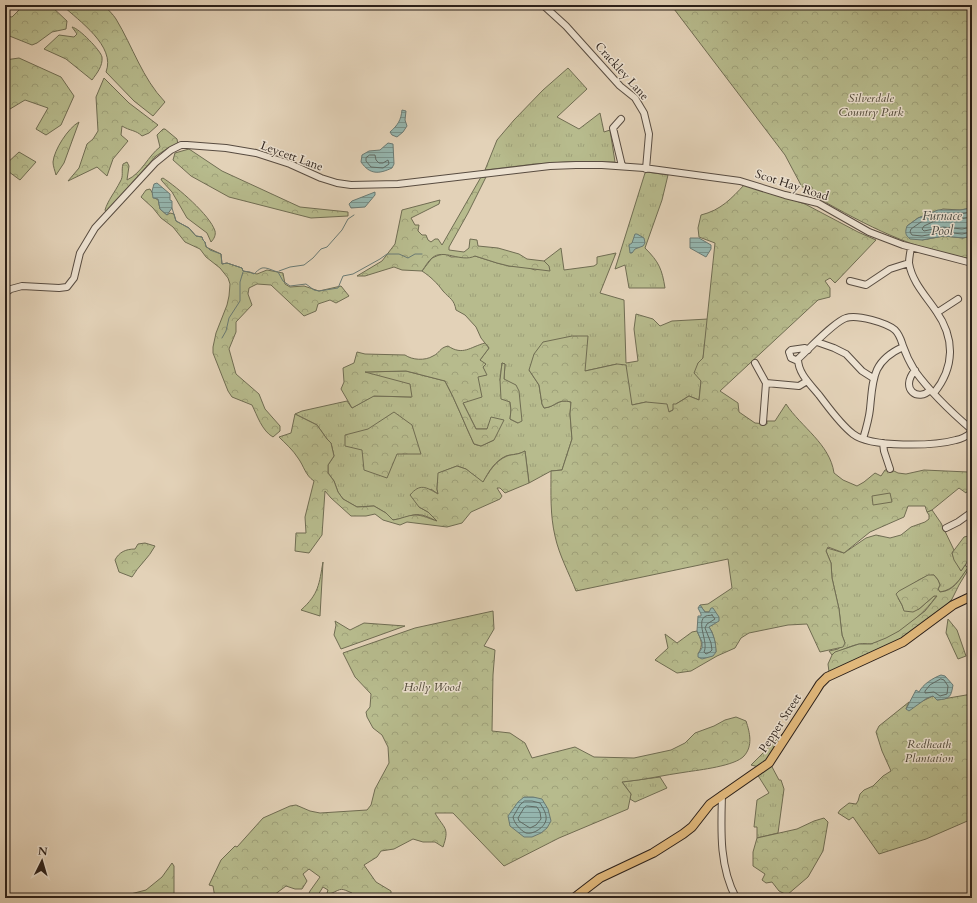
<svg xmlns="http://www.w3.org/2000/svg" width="977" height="903" viewBox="0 0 977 903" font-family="Cardo,serif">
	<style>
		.grass { fill: url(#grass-tufts); stroke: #706d53; fill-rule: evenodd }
		.forest { fill: url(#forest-crowns); stroke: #706d53 }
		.pitch { fill: #b7bb8d; stroke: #706d53 }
		.water { fill: url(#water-rules); stroke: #6a7a74 }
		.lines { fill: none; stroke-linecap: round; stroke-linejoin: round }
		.shore { stroke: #606b64; stroke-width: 1 }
		.stream { stroke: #6a7a74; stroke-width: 1 }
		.minor-casing { stroke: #584c41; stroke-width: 8 }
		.major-casing { stroke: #2a1f19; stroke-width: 10 }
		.minor { stroke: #ede2d1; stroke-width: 6 }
		.major { stroke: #e2b97c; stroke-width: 8 }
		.labels { text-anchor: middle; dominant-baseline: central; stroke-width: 3; stroke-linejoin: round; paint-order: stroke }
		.street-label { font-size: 12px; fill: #2a1f19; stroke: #ede2d1 }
		.park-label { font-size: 12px; font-style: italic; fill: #4d4636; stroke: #ede2d1 }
		.water-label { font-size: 13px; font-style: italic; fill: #4a4d46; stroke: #ede2d1 }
	</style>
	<defs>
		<pattern id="grass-tufts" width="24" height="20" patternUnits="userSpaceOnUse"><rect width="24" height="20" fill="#b7bb8d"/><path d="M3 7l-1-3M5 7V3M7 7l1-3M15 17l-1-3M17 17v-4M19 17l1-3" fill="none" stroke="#9ea079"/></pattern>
		<pattern id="forest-crowns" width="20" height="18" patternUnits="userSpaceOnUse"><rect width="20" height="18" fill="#b7bb8d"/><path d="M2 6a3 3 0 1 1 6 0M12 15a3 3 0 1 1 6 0" fill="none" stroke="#9ea079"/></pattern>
		<pattern id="water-rules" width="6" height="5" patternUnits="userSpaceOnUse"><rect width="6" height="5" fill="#95b7b0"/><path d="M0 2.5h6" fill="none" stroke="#7a948e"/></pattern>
	</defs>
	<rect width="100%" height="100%" fill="#e3d2b8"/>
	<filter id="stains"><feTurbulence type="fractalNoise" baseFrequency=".005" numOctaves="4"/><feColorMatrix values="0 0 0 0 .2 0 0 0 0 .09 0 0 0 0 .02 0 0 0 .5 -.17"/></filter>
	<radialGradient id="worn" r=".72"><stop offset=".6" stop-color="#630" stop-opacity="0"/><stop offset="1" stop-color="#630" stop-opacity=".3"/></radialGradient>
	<!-- grass -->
	<path class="grass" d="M568 68 587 89 557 117 579 129 600 113 604 132 610 130 615 162H566L535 164 485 170 497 140 514 120 543 90Z
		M647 172 668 175 662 200 645 248C659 262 662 269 665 288H629L625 265 615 269 645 173Z
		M561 248 564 270 594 266 597 264V257L616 253 600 293 624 300 626 363 638 361 634 329 636 314 653 319 660 326 672 321 708 319 703 358 698 363 701 381 699 400 689 396 676 404 673 410 669 412 646 402 632 405 617 364 585 371 529 370 539 385 542 404 544 408C556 407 558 398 571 402L570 414 572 439 562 470 551 471 529 483 525 451C518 455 512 454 506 456 495 461 488 472 483 483L466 469 457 466 439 473 437 489 438 494 431 489 419 507 428 512 438 522C431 518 421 513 413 515 406 517 400 519 393 520L386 513 374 506 357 507 343 499 338 492 334 481 328 473V465L334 456 331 443 327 439 317 425 295 414 302 411 347 401 352 408 373 396 411 397 363 372 406 371 445 381C456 401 464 423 474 444L481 446 494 440 487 429H476L463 403 478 376 486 375 480 360 489 348 481 338 476 327 465 315 456 310C454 299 450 299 443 291 437 283 431 277 422 271L432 258 439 255 446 254 451 257 475 256 497 263 509 266 527 267 535 270 549 266 544 261ZM502 363 505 364 504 379 518 423 510 419 511 410 510 402 500 380Z
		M932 510 941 523 954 550 952 553 961 571 965 565 968 568C960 579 954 590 940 592L938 589 940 585 938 580 934 575C920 576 907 588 898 598L902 605 904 610 919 609 934 596 937 595C925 614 892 641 870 644 867 644 863 643 860 644 855 644 836 652 832 655L829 651 838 649 845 643 842 635 839 609 832 578 831 563 826 551 827 548 844 553 866 538 876 535 890 538 901 535 911 527 925 522 929 519V515L927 512Z
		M786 730C778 744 771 757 759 767L751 765Z
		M771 765 779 780H781L784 789 778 833 757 838V827H754L757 800 769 793 757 774Z
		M660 777 667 788 635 802 630 799 631 794 622 782Z"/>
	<!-- forest -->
	<path class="forest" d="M9 5H50L67 21 66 29 52 32 37 43 32 45 7 35 5 34V16L12 17 20 9Z
		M62 5H104C108 10 113 14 116 19 133 47 142 78 165 102L153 116 134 101 106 72C116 46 79 21 62 5Z
		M671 5H972V208L960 210 943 209 918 218 907 226 922 240 944 236 963 238 972 236V242L968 243 969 255H972V259C912 250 868 226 816 197L812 196V187H802L785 155Z
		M72 27C79 28 101 51 102 57 103 66 97 73 92 80L66 59 44 49 59 35 74 37 77 34Z
		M19 58 61 77 74 96 61 125 46 135 36 129 48 108 25 100 5 112V60Z
		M104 78 129 103 158 125 149 133 142 136C136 130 130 131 122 126L121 135 128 141 113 159 107 176 97 167 68 181 79 168 87 144 93 139 98 131 96 97Z
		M79 122 64 163 56 175C55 171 53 166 53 162 54 150 68 128 79 122Z
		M163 129H165L177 139 178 145 168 148 156 156 106 212 105 210C108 200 115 192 120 182 124 176 121 171 123 164L127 162 129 166 127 180C142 173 148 156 160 147L157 135Z
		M189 149 222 171 300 207 348 212V216L311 218 229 197 191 176 173 160 175 153Z
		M19 152 36 162 20 180 5 169V165Z
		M481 177H486L468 213 449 247V250L464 252 469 248 470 239 477 240 478 246 498 248 519 254 527 259 544 261 549 266 550 271 509 266 497 263 475 256C461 263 443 248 432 258 428 261 425 267 422 271L402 270 394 267 365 276H357L382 261 395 244 402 210 440 200 439 204 411 218 415 225H419L418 231 422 235H426L428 240 431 242 435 239H438L442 245Z
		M163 178C177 187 210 215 215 231 216 235 214 239 211 242L207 233 187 218 172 192 162 181 161 179Z
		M745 184 805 204 858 232 876 240 835 283 830 278 825 281 830 288V297L818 300 720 391 738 403 739 412 755 423 767 424V421H775L786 404C801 427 830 444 834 473L843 480 857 486 864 482 875 473 881 476 885 470 890 469 898 473 906 474 924 470 968 472 972 470V485L966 493 959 488 932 510 927 512 925 506H908L904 517 870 532 844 553 828 547 826 551 831 563 832 578 839 609 842 635 845 643 843 647 820 652 807 624 788 625 749 633 741 638 735 648 717 656 691 671 677 673 655 660 668 648 665 634 677 643 692 632 697 631C701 640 704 644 698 654L716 652 715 642 712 632 709 627V612H705L700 605 708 604 732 588 728 559 576 591C569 573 559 555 555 536 550 515 551 493 551 471L562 470 572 439 570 414 571 402C557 398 556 407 544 408L542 404 539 385 529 370 534 354 543 342 572 336H588L585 371 617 364 626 365 632 405 646 402 667 404 669 412 673 410V404H676L689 396 699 400 701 381 694 373 698 363 703 358 715 243 699 237 698 228 701 215C721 210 731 199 745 184Z
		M150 189 156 199H158L160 209 167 215 170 213 174 214 176 221 189 228 196 236 202 237 203 240 205 242 206 247 221 254 222 264 227 263 242 268 243 271 257 274 267 270 283 273 285 284 290 287 304 286 319 291 341 286 349 296 336 303 330 300 318 304 316 311 304 316 271 285 257 284 249 288 248 294 252 305 236 322V332L229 349 236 374 259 394 265 409 280 426V431L273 437C262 431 257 415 252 405L232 397 228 391 213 353V347L216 333 227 305 229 296 230 284 228 278 220 268 206 257 200 249 185 242 173 227 161 218 153 208 141 197 146 190Z
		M485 343 489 348 480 360 486 364 483 367 487 375 478 377 482 397 463 403 476 429H487L491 417 504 420 494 440 481 446 474 444C464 423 456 401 445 381L406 371 365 372 410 384 412 397 374 396 352 408 341 389 344 382 343 368 354 363 357 352 365 354 405 355C412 360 425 361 433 356 440 353 439 348 448 346 463 356 470 347 485 343Z
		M502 363 505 364 504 379 516 385 519 391 522 421 518 423 510 419 511 410 510 402 501 399 500 380Z
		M394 412 412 425 421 454H397L387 478 364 470 362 450 345 446V435L368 429Z
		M295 414 317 425 327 439 331 443 334 456 328 465V473L334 481 338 492 343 499 357 507 374 506 386 513 393 520C401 519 408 515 415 515 423 515 430 519 437 521L428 512 419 507 410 495C420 483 426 487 438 494L437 489 438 473 457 466 466 469 483 482C489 472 495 461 507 456 513 454 518 455 525 451L529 483 505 493 500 488H497L502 496 500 499 471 512 462 523 447 527 407 522 400 525 383 520 375 514 366 516H351L331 498 325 491 322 535 309 553 295 551 296 533H306L305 517 314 481C305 475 304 466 298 458 293 450 285 443 279 437L291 433Z
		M972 535V555L961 571 954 560 952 553 964 537Z
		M145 543 155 546C149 558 138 566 132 577L119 572 115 560C119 552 126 549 135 549L138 544Z
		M323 562 320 616 301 610C319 594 319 584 323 562Z
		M967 569 968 570 959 585 952 599 944 608 901 639 831 672H829L828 664 832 655 835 652 859 644H871L886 638 899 631 925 611 937 596H934L919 609 913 612 904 611 902 605 896 594 899 591 928 575H934L938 580 940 585 938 589 940 592C954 591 959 580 967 569Z
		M493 611 494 629 484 646 495 650 493 675 492 731 510 733 525 743 532 758 575 747 594 757 634 758 671 750 685 743 695 733 714 726 725 720 736 717 746 721C750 733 753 746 744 756 735 766 699 770 686 772 664 775 644 780 622 782L631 794 628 809 559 838 504 866 453 813H435C444 829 450 827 443 847L435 842H423L413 839 394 849 381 851 377 857 364 865 376 882 391 891V898H351L352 893C340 888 343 888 330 894L327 893 328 890 323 887 316 898H307L310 891 320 877 309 869 303 874 307 881 302 889H295L286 886 270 898H215L213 886 209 885 221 860 235 846 237 847 263 818 290 806 296 805 310 811 320 813 367 810 371 805 375 789 389 763 388 747 382 735 373 728 367 717 366 712 370 707 371 694 355 677 343 653 415 628Z
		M948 619 957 630 966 656 958 659 946 633Z
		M335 621 350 630 364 623 405 626 341 649 334 635 336 625Z
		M972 694V819L926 839 879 854 853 817 849 820 838 813 840 810 849 803 856 804 858 801 860 794 864 790 873 786 883 776 891 771 882 751 876 732 879 726 909 702 906 709 933 696 937 700Z
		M824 818 828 822 823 851 808 877 787 895 779 891 772 882 766 883 762 880 765 874 753 866V852L757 838 797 829 814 821Z
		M172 863 174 866V898H115L146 890 162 877Z"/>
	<!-- pitch -->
	<path class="pitch" d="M890 493 892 502 873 505 872 496Z"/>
	<!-- water -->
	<path class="water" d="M402 110 406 111 405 120 407 126 403 132 397 137 392 135 390 132C398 125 401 120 402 110Z
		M388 143 393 144 394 164 392 168C379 174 370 175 361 162L362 155 369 151 380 150Z
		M157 183 170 194V200L172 201V208L167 215 160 209 158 199 153 198 152 191 154 184Z
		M375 192V195L365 207 351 208 349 204 352 201Z
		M972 208V236L963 238 944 236 922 240 910 239C905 235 905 232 907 226L918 218 938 210H960Z
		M635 234H637L644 238 645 243 643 246 635 249 632 253H630L629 245 632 243Z
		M690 238H699L711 245V249L706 257 690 248Z
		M700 605 705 612H709L711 608H713L719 617V621L709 627C714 635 716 643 716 652L713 656 702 659 698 657V654L702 648V642L697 631 698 616H701V614L698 608Z
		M941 675 945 676 953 685C951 697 950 699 937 700L933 696 927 698 909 711 906 709 916 690 919 692C923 684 933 678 941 675Z
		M524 797H533L542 799 548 809 551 821 547 828 541 833 532 837H524L510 826 508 816 518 802Z"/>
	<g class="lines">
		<!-- shore -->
		<path class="shore" d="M370 155H375L376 160 379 163H383L388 160 389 164 383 168 371 167 366 161V158Z
			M972 212 960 214H939L921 222 911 229 910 232 912 235 922 236 944 232 962 234 972 232
			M972 217 960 219 941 218 924 226 922 229 924 231 943 227 962 229 972 227
			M712 615 715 619 707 624 705 628 711 643 712 650 710 652 706 654 704 652C709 642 695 621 706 616 708 615 710 616 712 615Z
			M941 679 944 680 948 686 947 694 940 696 934 692 925 693V691L930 685Z
			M525 801H532L540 803C543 808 547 814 546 820 545 827 533 835 526 833 520 830 514 823 513 817L520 805Z
			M527 806 537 807 540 812 541 819 536 825 530 828 519 821 518 818 524 808Z"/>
		<!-- stream -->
		<path class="stream" d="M172 208 176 221 189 228 196 236 202 237 203 240 205 242 206 246 210 250 221 254 222 264 227 263 242 268 243 271 250 272 254 274C256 272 259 269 262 268 267 267 273 271 278 272L283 281 290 286 306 284 314 290 319 291 338 288 343 276 353 274 380 259 387 254H399L408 258 415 254H422
			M279 271 290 267 304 265 313 258 321 249 327 247 342 230 348 219 354 215
			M222 338 226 331 229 318 240 301V282L243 272"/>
		<!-- minor casing -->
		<g class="minor-casing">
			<path id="minor" d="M543 5 566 26 620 86 635 98 644 113 649 134 646 169
				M621 119 613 128 622 166
				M911 248C910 253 909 258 909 263 912 282 926 296 936 311 955 338 955 367 934 393
				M850 281 866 285 890 269 909 263
				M5 293 11 289 22 286 59 288 67 287 74 278 80 253 95 228 155 163 171 150 181 145H187L226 148 256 153 290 164 321 178 337 183 351 185 398 184 550 166 576 165H602L644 168 740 181 785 195 818 203 869 232 903 245 972 263
				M938 312 958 299
				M817 342 834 348 846 354 862 371 873 378
				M798 361 791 358 789 352 791 350 805 348 808 350
				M755 363 766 383 763 422
				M915 370C899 390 919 402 930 390
				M766 383 799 386 807 381
				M972 430C951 412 931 393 915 371 910 363 906 355 903 346 901 340 900 335 895 330 887 323 857 314 846 318 835 321 808 350 798 359 798 373 810 384 819 395 829 408 840 424 853 434 871 448 934 446 956 440 962 439 967 436 972 432
				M863 439C866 429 869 419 870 409 873 379 872 361 903 347
				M883 443 884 451 890 469
				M946 528 958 522 972 512
				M970 597 972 605
				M722 795C721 830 719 866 736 898"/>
		</g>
		<!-- major casing -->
		<g class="major-casing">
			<path id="major" d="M574 898 600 878 653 853 683 834 692 827 710 804 769 763 815 692 820 684 827 677 903 642 953 605 972 596"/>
		</g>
		<!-- minor -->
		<use href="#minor" class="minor"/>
		<!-- major -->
		<use href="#major" class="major"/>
	</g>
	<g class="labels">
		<!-- street labels -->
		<g class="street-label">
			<text transform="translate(622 71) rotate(48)">Crackley Lane</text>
			<text transform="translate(292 156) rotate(20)">Leycett Lane</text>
			<text transform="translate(792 185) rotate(18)">Scot Hay Road</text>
			<text transform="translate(780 723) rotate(-57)">Pepper Street</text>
		</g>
		<!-- park labels -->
		<g class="park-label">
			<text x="871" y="98">Silverdale<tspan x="871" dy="14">Country Park</tspan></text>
			<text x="432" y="687">Holly Wood</text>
			<text x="929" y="744">Redheath<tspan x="929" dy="14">Plantation</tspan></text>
		</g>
		<!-- water labels -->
		<g class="water-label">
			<text x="942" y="216">Furnace<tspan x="942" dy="15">Pool</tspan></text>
		</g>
	</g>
	<!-- margin -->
	<rect width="977" height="903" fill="none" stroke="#e3d2b8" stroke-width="20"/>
	<rect x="6" y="6" width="965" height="891" fill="none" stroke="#2a1f19" stroke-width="2"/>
	<rect x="10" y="10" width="957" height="883" fill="none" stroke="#2a1f19"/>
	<!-- north arrow -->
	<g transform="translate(42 861) rotate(5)" stroke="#ede2d1" stroke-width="3" paint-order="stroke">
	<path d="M0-3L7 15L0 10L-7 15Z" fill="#2a1f19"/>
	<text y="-6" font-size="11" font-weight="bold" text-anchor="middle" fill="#2a1f19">N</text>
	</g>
	<rect width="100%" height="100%" filter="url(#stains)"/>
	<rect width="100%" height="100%" fill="url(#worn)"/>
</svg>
